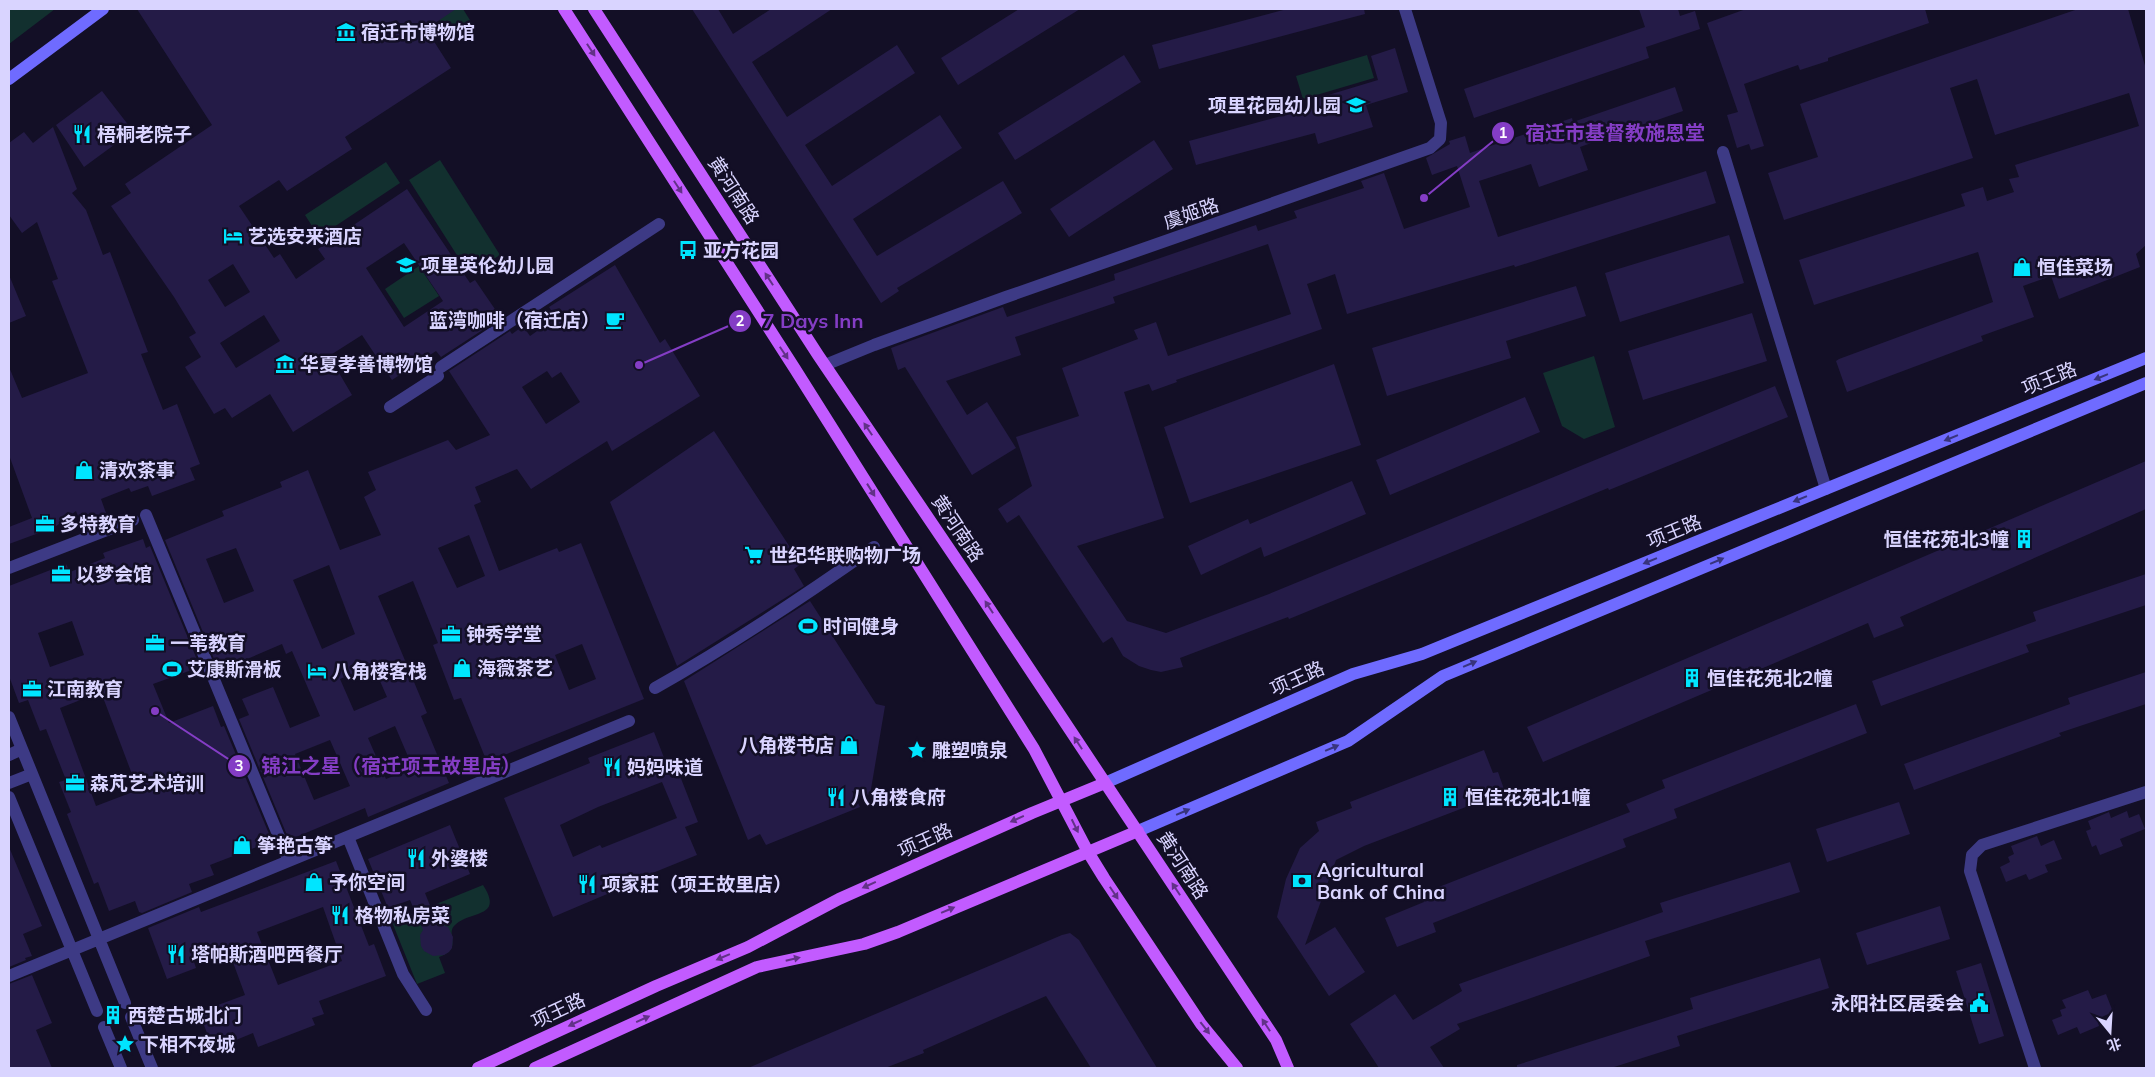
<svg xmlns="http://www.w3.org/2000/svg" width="2155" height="1077" viewBox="0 0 2155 1077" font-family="Mulish,'Noto Sans SC',sans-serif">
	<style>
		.green { fill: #12302f }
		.building { fill: #241b47; fill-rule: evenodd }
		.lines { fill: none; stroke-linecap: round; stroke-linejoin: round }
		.street { stroke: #3d3a85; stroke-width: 12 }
		.secondary { stroke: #6f6bff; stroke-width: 12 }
		.primary { stroke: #c25bff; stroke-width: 12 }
		.oneway { fill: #623188 }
		.oneway2 { fill: #38347d }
		.labels { text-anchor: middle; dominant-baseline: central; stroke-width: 5; stroke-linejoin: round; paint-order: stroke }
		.poi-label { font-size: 19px; font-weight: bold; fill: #d9d4ff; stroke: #130f26; text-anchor: start }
		.street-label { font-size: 19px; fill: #d9d4ff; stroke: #130f26 }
		.leader { fill: none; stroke: #843dc5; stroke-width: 2 }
		.callout-dot { fill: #843dc5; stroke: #130f26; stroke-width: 2 }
		.mark-label { font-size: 15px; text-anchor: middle; font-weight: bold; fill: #fff }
		.callout-label { font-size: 20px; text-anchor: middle; font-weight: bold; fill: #843dc5; stroke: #130f26; stroke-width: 5; stroke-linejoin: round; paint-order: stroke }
	</style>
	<rect width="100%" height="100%" fill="#130f26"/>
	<!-- green -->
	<path class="green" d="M9 9H55L9 44Z
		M439 9H463L473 25 472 30 462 35 453 36 446 30 434 12Z
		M1367 55 1374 78 1303 99 1296 76Z
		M440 160 500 255 469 274 409 180Z
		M386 162 400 183 319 237 305 215Z
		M419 266 439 296 404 318 385 289Z
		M1594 356 1615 427 1584 439 1562 426 1543 373Z
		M483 885C505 919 468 910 454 926 446 935 463 949 439 957L445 973 417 984 392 922Z"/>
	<!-- building -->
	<path class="building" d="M137 9H456L426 29 451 68 345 137 352 149 287 191 279 180 239 206 274 258 280 254 296 279 325 259 318 249 407 189 470 283 475 280 501 318 441 357 436 351 392 380 362 335 329 356 352 395 293 432 270 394 232 418 225 408 214 414 185 367 201 357 189 337 196 333 174 297 111 206 131 193 125 184 212 125ZM404 243 443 301 404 327 366 268ZM233 264 250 292 225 307 208 280ZM264 315 280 341 236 368 220 343Z
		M692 9H718L733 34 771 9H832L752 62 787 117 897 45 915 73 805 145 832 186 940 115 962 148 853 219 877 256 1003 181 1022 213 897 288 899 291 881 303Z
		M1019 9H1080L958 85 941 58Z
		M1287 9H1364L1365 14 1159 69 1152 45Z
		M1639 9H1678L1680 16 1695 11 1700 29 1646 47 1649 58 1474 118 1464 89 1645 27Z
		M1746 9H1925L1929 23 1828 58V61L1800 70 1798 65 1744 84 1764 146 1751 150 1749 144 1737 148 1727 115 1738 112 1707 23Z
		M2078 9H2128L2146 69V245L2136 254 2140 267 2059 299 2051 276 2023 286 2034 317 1981 336 1983 341 1847 392 1836 361 1839 359 1993 302 1978 252 1814 305 1799 260 1965 206 1961 194 1983 187 1987 201 2014 192 2009 179 2019 177 2015 165 2139 126 2129 93 1995 135 1977 79 1950 88 1973 158 1784 220 1768 173 1818 157 1800 104Z
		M1395 48 1408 92 1366 105 1373 127 1318 144 1315 133 1196 165 1189 141 1307 109 1305 102 1378 80 1371 56Z
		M1124 55 1141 82 1015 160 998 133Z
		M1675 87 1683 111 1580 147 1588 170 1539 187 1531 164 1479 181 1498 237 1706 171 1716 203 1515 267 1514 265 1347 314 1335 274 1307 284 1322 329 1176 380 1177 382 1152 391 1149 384 1124 392 1164 518 1077 546 1127 621 1166 633 1269 594 1775 386 1788 417 1609 490 1608 488 1289 619 1288 617 1180 658 1183 667 1161 672 1151 670 1139 666 1123 656 1112 637 1103 643 1019 515 1007 523 998 509 1032 486 1016 437 1079 416 1062 368 1138 339 1134 330 1156 322 1168 356 1291 314 1268 244 1113 297 1115 303 1015 337 1021 355 946 381 967 415 987 402 1016 448 972 475 905 367 898 370 891 348 1003 307 1007 317 1115 280 1114 274 1256 225 1258 231 1297 218 1294 211 1364 188 1361 181 1384 173 1404 229 1470 207 1457 166 1432 175 1426 158 1450 144 1449 141 1465 136 1470 153 1572 118 1573 122Z
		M102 91 133 131 84 167 56 125Z
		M53 127 77 189 72 193 86 210 103 255 110 252 148 352 141 354 163 410 177 404 200 464 190 468 195 480 152 496 148 486 131 492 129 488 101 499 106 513 81 523 76 511 55 527 9 544V527L32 518 9 455V367L22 398 88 373 52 281 58 279 37 222 22 233 9 215V143L24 132 33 143Z
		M1154 140 1173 169 1069 237 1050 209Z
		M1729 235 1744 283 1620 322 1605 273Z
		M615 265 660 343 665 339 700 396 612 451 607 441 531 489 517 469 475 487 481 502 474 505 499 571 557 548 559 552 581 543 644 699 487 762 461 698 454 700 433 645 438 643 413 581 378 596 427 713 421 716 449 783 368 817 365 808 289 840 239 719 249 715 242 699 273 687 290 728 320 716 292 651 286 654 282 644 219 671 165 540 224 516 222 511 282 487 280 482 308 470 340 550 381 535 364 497 376 490 368 472 448 440 456 450 490 435 449 371 510 331 512 334 523 326 530 336 556 318 549 307ZM547 371 552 378 561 372 580 402 546 424 522 387ZM469 535 485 576 457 588 438 548ZM236 548 254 591 224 603 206 559ZM329 565 355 634 322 649 293 580ZM582 644 596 679 569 690 555 655ZM373 665 387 697 354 711 340 679ZM395 726 413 768 386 779 368 738ZM330 740 350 786 314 800 295 754Z
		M9 275 26 316 9 323Z
		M1576 286 1586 316 1506 341 1511 358 1387 396 1372 348Z
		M1752 313 1767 361 1643 400 1628 351Z
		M1334 364 1361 445 1190 503 1164 427Z
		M1525 397 1540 432 1390 495 1376 460Z
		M714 431 801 564 794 569 804 586 677 666 610 502Z
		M2146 461V509L1900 617 1904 626 1874 638 1868 623 1543 762 1527 727Z
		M1352 481 1366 514 1264 557 1261 547 1201 575 1188 546 1248 519 1250 524Z
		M143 539 146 548 150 546 200 667 153 684 169 723 213 706 221 727 224 726 272 841 210 865 214 875 189 884 192 892 142 913 139 912 135 901 109 911 98 882 94 884 67 814 71 812 59 782 66 780 46 729 40 731 28 700 19 703 9 676V586L66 564 70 572 105 558 103 553ZM72 621 84 655 50 667 38 633ZM101 692 138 790 96 806 60 708Z
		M2146 574V605L2026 645 2029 652 1881 706 1872 681 2036 621 2033 612Z
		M810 601 876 704 885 706 870 795 852 791 860 807 766 845 760 834 748 840 684 681Z
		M2146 672V704L2059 733 2061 736 1914 790 1904 764 2070 704 2068 698Z
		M1856 704 1867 733 1674 809 1677 818 1623 839 1626 847 1433 923 1436 932 1397 947 1385 918 1424 902 1421 894 1630 812 1626 804 1665 788 1662 780Z
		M654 732 672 778 680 776 698 822 685 827 697 855 618 887 619 889 553 917 504 798 590 763 588 758ZM662 782 677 818 602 848 600 845 573 857 560 825 598 807Z
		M1484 750 1493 773 1498 772 1505 792 1364 846 1336 860 1305 945 1335 927 1365 972 1329 996 1277 917 1286 879 1300 848 1319 831 1316 822 1352 808 1350 802Z
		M1899 802 1910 834 1827 862 1816 829Z
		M2127 811 2129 818 2139 814 2145 829 2120 839 2123 846 2100 855 2096 845 2092 847 2086 831 2091 829 2088 821 2109 812 2111 818Z
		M450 825 470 874 425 893 437 923 448 927 453 937 452 948 449 952 444 955 433 956 424 951 421 946 420 935 423 930 410 900 388 908 368 859Z
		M2037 836 2041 846 2054 840 2062 859 2045 865 2048 872 2029 880 2026 874 2006 882 2000 867 2010 862 2008 857 2014 854 2011 846Z
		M9 847 42 926 23 934 32 956 25 958 26 960 9 967Z
		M336 861 369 946 374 944 386 976 319 1001 324 1014 312 1018 315 1025 258 1047 253 1033 236 1040 233 1032 210 1041 199 1012 245 995 227 946 193 959 196 968 167 979 148 928 199 907 201 912ZM323 907 342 961 278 985 257 932Z
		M1790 862 1800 892 1645 941 1650 956 1457 1024 1460 1029 1430 1047 1444 1068H1379L1350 1024 1395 994 1413 1020 1462 991 1459 984 1663 912 1660 903Z
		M1940 906 1950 939 1867 965 1856 933Z
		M1070 933 1079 940 1157 1068H1091L1046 996 923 1050 924 1053 885 1068H748L1062 935Z
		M1820 958 1829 988 1677 1036 1680 1046 1611 1068H1517V1065L1693 1009 1690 998Z
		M1981 963 2004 1036 1979 1044 1956 971Z
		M32 975 52 1023 36 1030 52 1068H9V984Z
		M2088 990 2092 999 2106 994 2113 1012 2097 1019 2099 1026 2080 1034 2077 1027 2058 1035 2052 1020 2062 1016 2060 1010 2066 1008 2062 1000Z"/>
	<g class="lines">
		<!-- street -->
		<path class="street" d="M1723 152 1826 489
			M825 365 874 345 1006 297 1430 148 1440 139 1441 123 1405 9
			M441 367 659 224
			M390 407 438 376
			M146 515 289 861
			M9 568 133 520
			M655 688C731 645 803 597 874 547
			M9 717 125 1003
			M9 755 22 749
			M9 783 32 774
			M9 797 97 1011
			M348 837 403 974 426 1010
			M9 976 629 721
			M131 1017 152 1068
			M104 1027 121 1068
			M2035 1068 1970 871 1972 855 1982 845 2146 792"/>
		<!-- secondary -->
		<path class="secondary" d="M9 79 103 9
			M1105 783 1353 674 1422 654 2146 358
			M1138 831 1348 741 1443 676 2146 383"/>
		<!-- primary -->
		<path class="primary" d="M564 9 795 369 1034 749 1088 852 1104 878 1201 1024 1237 1068
			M594 9 818 355 973 584 1276 1040 1288 1068
			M478 1068 656 986 748 947 839 899 1032 813 1105 783
			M535 1068 757 967 864 944 898 932 1138 831"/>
	</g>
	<!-- one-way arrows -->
	<defs><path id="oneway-solid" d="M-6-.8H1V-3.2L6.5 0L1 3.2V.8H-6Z" transform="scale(1.25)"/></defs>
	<g class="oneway">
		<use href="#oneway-solid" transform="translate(591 50) rotate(57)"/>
		<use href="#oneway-solid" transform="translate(678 187) rotate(57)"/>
		<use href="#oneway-solid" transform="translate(769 279) rotate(-123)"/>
		<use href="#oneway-solid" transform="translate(784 353) rotate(56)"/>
		<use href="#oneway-solid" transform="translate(868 429) rotate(-124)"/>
		<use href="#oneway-solid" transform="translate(871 490) rotate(58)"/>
		<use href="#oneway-solid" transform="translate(989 607) rotate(-123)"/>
		<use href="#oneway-solid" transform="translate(1078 743) rotate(-123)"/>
		<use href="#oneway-solid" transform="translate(1017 819) rotate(156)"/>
		<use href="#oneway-solid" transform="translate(1075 826) rotate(64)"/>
		<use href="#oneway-solid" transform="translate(869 885) rotate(156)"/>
		<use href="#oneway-solid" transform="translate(1176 889) rotate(-123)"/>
		<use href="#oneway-solid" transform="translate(1114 893) rotate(56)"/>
		<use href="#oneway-solid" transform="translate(948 910) rotate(-23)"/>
		<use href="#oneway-solid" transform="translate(723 957) rotate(157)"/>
		<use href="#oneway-solid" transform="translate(793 959) rotate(-13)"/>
		<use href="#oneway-solid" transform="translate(643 1019) rotate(-24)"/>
		<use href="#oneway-solid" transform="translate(575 1023) rotate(155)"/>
		<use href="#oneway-solid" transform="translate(1266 1025) rotate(-123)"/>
		<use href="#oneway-solid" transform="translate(1205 1028) rotate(52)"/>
	</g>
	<g class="oneway2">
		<use href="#oneway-solid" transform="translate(2101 377) rotate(158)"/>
		<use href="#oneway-solid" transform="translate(1951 438) rotate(158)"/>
		<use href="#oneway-solid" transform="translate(1800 499) rotate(158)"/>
		<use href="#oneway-solid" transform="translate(1650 561) rotate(158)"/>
		<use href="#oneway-solid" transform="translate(1717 561) rotate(-23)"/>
		<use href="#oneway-solid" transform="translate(1470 664) rotate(-23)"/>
		<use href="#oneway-solid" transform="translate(1332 748) rotate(-23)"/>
		<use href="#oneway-solid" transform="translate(1183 812) rotate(-23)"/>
	</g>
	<!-- icons -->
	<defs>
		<g id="museum-bare" transform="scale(1.5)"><path d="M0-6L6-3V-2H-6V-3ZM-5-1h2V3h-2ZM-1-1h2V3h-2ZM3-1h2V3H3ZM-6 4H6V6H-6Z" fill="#00e5ff" stroke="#130f26" stroke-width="2.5" paint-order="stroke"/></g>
		<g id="school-bare" transform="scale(1.5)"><path d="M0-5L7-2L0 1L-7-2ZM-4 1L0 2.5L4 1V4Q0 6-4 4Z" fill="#00e5ff" stroke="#130f26" stroke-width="2.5" paint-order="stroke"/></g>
		<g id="restaurant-bare" transform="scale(1.5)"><path d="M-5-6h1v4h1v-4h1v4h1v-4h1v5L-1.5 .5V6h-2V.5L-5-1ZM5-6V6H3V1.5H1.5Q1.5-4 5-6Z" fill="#00e5ff" stroke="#130f26" stroke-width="2.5" paint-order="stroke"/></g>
		<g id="hotel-bare" transform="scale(1.5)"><path d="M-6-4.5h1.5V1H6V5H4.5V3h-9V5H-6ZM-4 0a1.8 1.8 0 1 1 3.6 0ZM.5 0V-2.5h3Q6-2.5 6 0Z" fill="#00e5ff" stroke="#130f26" stroke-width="2.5" paint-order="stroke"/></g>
		<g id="bus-bare" transform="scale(1.5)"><path d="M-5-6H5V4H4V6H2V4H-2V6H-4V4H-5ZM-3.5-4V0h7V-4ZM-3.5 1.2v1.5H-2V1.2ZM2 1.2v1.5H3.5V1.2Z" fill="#00e5ff" stroke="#130f26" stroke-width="2.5" paint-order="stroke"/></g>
		<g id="shop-bare" transform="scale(1.5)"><path d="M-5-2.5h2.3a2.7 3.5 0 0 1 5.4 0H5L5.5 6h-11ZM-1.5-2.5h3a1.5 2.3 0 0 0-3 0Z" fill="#00e5ff" stroke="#130f26" stroke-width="2.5" paint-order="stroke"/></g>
		<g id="cafe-bare" transform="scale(1.5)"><path d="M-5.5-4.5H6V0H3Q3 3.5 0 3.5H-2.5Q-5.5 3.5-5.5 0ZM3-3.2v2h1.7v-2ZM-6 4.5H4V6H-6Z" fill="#00e5ff" stroke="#130f26" stroke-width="2.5" paint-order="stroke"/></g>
		<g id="office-bare" transform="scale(1.5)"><path d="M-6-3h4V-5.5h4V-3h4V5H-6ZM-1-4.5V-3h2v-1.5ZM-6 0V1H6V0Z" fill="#00e5ff" stroke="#130f26" stroke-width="2.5" paint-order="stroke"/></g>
		<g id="building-bare" transform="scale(1.5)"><path d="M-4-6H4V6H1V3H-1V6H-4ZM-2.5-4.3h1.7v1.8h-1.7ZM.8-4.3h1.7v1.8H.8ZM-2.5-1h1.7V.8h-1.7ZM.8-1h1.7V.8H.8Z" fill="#00e5ff" stroke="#130f26" stroke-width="2.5" paint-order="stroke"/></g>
		<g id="supermarket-bare" transform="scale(1.5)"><path d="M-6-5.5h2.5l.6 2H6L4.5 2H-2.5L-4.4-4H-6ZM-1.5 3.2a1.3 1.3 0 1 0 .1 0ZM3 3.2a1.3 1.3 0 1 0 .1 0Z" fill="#00e5ff" stroke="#130f26" stroke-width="2.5" paint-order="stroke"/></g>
		<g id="stadium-bare" transform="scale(1.5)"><path d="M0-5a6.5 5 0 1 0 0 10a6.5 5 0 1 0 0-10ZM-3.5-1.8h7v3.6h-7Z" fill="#00e5ff" stroke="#130f26" stroke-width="2.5" paint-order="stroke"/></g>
		<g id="sight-bare" transform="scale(1.5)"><path d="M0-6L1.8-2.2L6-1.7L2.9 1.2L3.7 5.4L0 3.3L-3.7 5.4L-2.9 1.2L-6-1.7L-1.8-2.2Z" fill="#00e5ff" stroke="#130f26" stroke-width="2.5" paint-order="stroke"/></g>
		<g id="bank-bare" transform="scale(1.5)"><path d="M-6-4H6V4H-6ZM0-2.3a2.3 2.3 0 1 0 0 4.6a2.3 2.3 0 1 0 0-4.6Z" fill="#00e5ff" stroke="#130f26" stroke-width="2.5" paint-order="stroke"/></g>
		<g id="civic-bare" transform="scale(1.5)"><path d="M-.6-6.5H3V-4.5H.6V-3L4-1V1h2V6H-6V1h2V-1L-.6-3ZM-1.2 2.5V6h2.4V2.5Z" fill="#00e5ff" stroke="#130f26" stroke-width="2.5" paint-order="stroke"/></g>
	</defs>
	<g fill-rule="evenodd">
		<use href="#museum-bare" x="346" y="32"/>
		<use href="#school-bare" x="1356" y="105"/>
		<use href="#restaurant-bare" x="82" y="134"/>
		<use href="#hotel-bare" x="233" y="236"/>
		<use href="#bus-bare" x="688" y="250"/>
		<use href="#school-bare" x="406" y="265"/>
		<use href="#shop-bare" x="2022" y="267"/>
		<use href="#cafe-bare" x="615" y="320"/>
		<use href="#museum-bare" x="285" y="364"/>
		<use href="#shop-bare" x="84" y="470"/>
		<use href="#office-bare" x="45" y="524"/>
		<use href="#building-bare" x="2024" y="539"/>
		<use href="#supermarket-bare" x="754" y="555"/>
		<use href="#office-bare" x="61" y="574"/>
		<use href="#stadium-bare" x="808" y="626"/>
		<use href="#office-bare" x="451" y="634"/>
		<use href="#office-bare" x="155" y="643"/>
		<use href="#shop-bare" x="462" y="668"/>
		<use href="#stadium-bare" x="172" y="669"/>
		<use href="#hotel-bare" x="317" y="671"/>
		<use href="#building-bare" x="1692" y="678"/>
		<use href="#office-bare" x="32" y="689"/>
		<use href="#shop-bare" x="849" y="745"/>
		<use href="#sight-bare" x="917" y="750"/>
		<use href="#restaurant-bare" x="612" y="767"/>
		<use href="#office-bare" x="75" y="783"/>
		<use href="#restaurant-bare" x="836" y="797"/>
		<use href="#building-bare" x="1450" y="797"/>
		<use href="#shop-bare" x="242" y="845"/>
		<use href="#restaurant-bare" x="416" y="858"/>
		<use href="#bank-bare" x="1302" y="881"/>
		<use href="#shop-bare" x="314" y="882"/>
		<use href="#restaurant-bare" x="587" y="884"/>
		<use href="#restaurant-bare" x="340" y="915"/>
		<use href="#restaurant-bare" x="176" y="954"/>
		<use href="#civic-bare" x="1979" y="1003"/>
		<use href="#building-bare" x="113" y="1015"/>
		<use href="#sight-bare" x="125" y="1044"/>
	</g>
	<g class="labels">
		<!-- poi labels -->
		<g class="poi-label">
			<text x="361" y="32">宿迁市博物馆</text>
			<text x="1341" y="105" text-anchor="end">项里花园幼儿园</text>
			<text x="97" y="134">梧桐老院子</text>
			<text x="248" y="236">艺选安来酒店</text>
			<text x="703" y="250">亚方花园</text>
			<text x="421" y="265">项里英伦幼儿园</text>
			<text x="2037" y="267">恒佳菜场</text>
			<text x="600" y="320" text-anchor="end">蓝湾咖啡（宿迁店）</text>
			<text x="300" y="364">华夏孝善博物馆</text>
			<text x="99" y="470">清欢茶事</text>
			<text x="60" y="524">多特教育</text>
			<text x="2009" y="539" text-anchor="end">恒佳花苑北3幢</text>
			<text x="769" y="555">世纪华联购物广场</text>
			<text x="76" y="574">以梦会馆</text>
			<text x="823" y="626">时间健身</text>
			<text x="466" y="634">钟秀学堂</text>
			<text x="170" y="643">一苇教育</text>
			<text x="477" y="668">海薇茶艺</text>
			<text x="187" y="669">艾康斯滑板</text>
			<text x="332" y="671">八角楼客栈</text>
			<text x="1707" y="678">恒佳花苑北2幢</text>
			<text x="47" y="689">江南教育</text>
			<text x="834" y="745" text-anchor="end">八角楼书店</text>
			<text x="932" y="750">雕塑喷泉</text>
			<text x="627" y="767">妈妈味道</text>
			<text x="90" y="783">森芃艺术培训</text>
			<text x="851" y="797">八角楼食府</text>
			<text x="1465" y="797">恒佳花苑北1幢</text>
			<text x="257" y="845">筝艳古筝</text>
			<text x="431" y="858">外婆楼</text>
			<text x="1317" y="870">Agricultural<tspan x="1317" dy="22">Bank of China</tspan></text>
			<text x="329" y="882">予你空间</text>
			<text x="602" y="884">项家莊（项王故里店）</text>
			<text x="355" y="915">格物私房菜</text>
			<text x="191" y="954">塔帕斯酒吧西餐厅</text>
			<text x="1964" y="1003" text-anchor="end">永阳社区居委会</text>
			<text x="128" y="1015">西楚古城北门</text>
			<text x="140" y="1044">下相不夜城</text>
		</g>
		<!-- street labels -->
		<g class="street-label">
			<text transform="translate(734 190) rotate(57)">黄河南路</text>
			<text transform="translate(1191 213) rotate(-19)">虞姬路</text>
			<text transform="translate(2049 378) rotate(-22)">项王路</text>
			<text transform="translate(958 528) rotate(56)">黄河南路</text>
			<text transform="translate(1674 531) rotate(-22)">项王路</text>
			<text transform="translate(1297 678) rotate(-24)">项王路</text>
			<text transform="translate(925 840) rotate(-24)">项王路</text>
			<text transform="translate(1183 865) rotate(57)">黄河南路</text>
			<text transform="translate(558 1010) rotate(-25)">项王路</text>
		</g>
	</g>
	<!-- callouts -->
	<path class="leader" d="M1424 198L1503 133M639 365L740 321M155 711L239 766"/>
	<g class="callout-dot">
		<circle cx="1424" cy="198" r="5"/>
		<circle cx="639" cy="365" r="5"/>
		<circle cx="155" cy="711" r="5"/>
		<circle cx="1503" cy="133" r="12"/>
		<circle cx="740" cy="321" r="12"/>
		<circle cx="239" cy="766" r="12"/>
	</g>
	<g class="mark-label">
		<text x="1503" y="138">1</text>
		<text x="740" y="326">2</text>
		<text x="239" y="771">3</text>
	</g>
	<g class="callout-label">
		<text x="1615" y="140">宿迁市基督教施恩堂</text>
		<text x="813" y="328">7 Days Inn</text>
		<text x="391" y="773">锦江之星（宿迁项王故里店）</text>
	</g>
	<!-- border -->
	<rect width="2155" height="1077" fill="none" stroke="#d9d4ff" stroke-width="20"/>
	<!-- north arrow -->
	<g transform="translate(2110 1032) rotate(162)" stroke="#130f26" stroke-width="4" paint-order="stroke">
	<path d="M0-4L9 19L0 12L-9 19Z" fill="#d9d4ff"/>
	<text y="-8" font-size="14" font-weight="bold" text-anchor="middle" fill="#d9d4ff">北</text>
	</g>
</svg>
